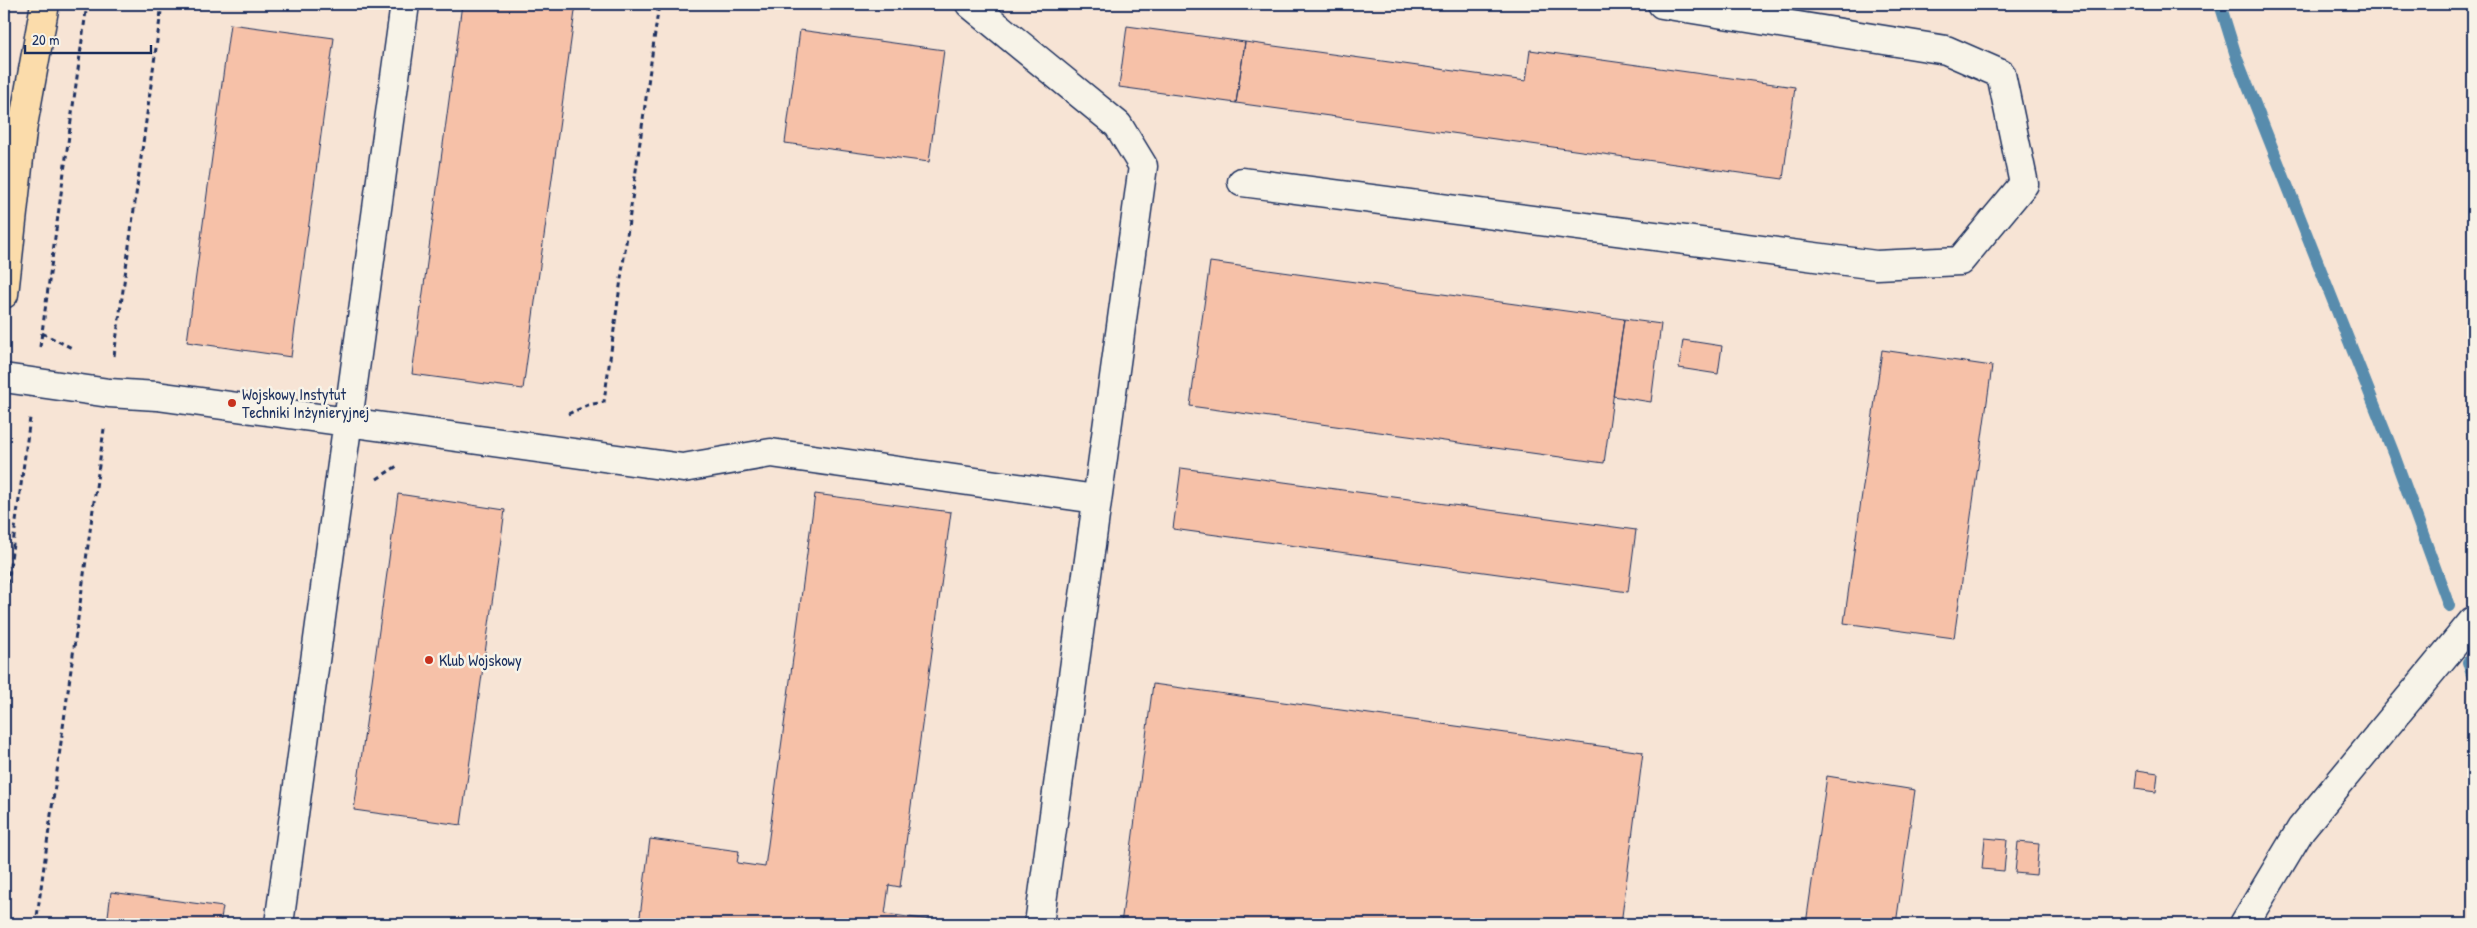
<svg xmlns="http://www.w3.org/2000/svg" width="2477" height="928" viewBox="0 0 2477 928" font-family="'Patrick Hand',sans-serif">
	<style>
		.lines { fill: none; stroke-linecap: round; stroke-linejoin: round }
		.stream { stroke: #588cad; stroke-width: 12 }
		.building { fill: #f6c1a8; stroke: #1b2f5e }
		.minor-casing { stroke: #1b2f5e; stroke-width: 31 }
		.major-casing { stroke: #1b2f5e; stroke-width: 31 }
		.path { stroke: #1b2f5e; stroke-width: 3; stroke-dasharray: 5 4; stroke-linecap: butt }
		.minor { stroke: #f7f3e8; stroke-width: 28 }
		.major { stroke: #fbdcab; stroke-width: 28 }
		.poi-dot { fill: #c8321e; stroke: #f7f3e8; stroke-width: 2 }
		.labels { text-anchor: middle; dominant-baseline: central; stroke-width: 5; stroke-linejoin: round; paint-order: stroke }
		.poi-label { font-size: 16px; fill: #1b2f5e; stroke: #f7f3e8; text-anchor: start }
	</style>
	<rect width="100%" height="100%" fill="#f7e4d5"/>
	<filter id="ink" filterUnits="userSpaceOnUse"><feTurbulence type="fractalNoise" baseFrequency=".02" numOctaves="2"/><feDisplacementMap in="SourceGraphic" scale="10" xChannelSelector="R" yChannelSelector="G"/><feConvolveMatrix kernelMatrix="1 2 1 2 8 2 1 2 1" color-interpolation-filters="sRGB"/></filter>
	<g filter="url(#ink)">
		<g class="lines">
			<!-- stream -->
			<path class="stream" d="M2220 4 2237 59 2393 452 2449 606
				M2468 662 2473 678"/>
		</g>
		<!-- building -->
		<path class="building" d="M462 4H576L523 389 412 374Z
			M230 24 334 38 291 357 187 342Z
			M1127 26 1245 42 1236 103 1119 87Z
			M800 30 944 50 929 162 785 143Z
			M1245 42 1526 81 1530 50 1795 87 1783 179 1236 103Z
			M1210 262 1624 319 1604 463 1190 406Z
			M1624 319 1661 324 1651 402 1613 396Z
			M1683 340 1722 346 1718 374 1679 368Z
			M1882 350 1992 366 1954 638 1844 623Z
			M1181 468 1636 530 1628 592 1173 529Z
			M398 494 505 510 461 825 354 810Z
			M815 494 951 512 900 887 889 885 885 914 962 924H639L650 839 739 851 737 863 765 867Z
			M1153 684 1643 752 1621 924H1121Z
			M2137 770 2158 773 2156 792 2135 789Z
			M1827 776 1915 790 1896 924H1806Z
			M1985 838 2007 840 2004 871 1982 869Z
			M2018 842 2039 844 2036 875 2015 873Z
			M111 892 223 907 220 924H107Z"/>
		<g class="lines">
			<!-- minor casing -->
			<g class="minor-casing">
				<path id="minor" d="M970 4 1118 125 1143 166 1039 924
					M4 131H22
					M1242 182 1876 265 1960 261 2024 184 2001 74 1946 50 1662 4
					M4 378 109 393 157 396 683 468 771 453 1096 499
					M279 924 405 4
					M2244 924 2301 829 2473 621"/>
			</g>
			<!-- major casing -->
			<g class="major-casing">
				<path id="major" d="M4 294 22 131 45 4"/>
			</g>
			<!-- path -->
			<path class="path" d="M42 333 74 349
				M40 347 87 4
				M114 356 162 4
				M568 414 588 405 604 402 659 4
				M377 479 397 466
				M4 611 30 418
				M36 924 104 429"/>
			<!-- minor -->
			<use href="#minor" class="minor"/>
			<!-- major -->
			<use href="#major" class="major"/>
		</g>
	</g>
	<!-- markers -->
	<g class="poi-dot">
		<circle cx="232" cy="403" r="5"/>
		<circle cx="429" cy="660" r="5"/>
	</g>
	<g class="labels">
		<!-- poi labels -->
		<g class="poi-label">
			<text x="242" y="394">Wojskowy Instytut<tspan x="242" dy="18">Techniki Inżynieryjnej</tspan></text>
			<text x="439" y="660">Klub Wojskowy</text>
		</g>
	</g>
	<!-- margin -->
	<rect width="2477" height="928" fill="none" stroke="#f7f3e8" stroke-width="20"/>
	<rect x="10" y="10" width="2457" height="908" fill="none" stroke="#1b2f5e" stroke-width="2" filter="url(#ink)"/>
	<!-- scale -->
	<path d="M25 45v8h126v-8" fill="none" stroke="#1b2f5e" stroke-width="2.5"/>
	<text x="32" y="45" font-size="15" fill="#1b2f5e" stroke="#f7f3e8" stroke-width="4" paint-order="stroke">20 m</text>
</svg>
